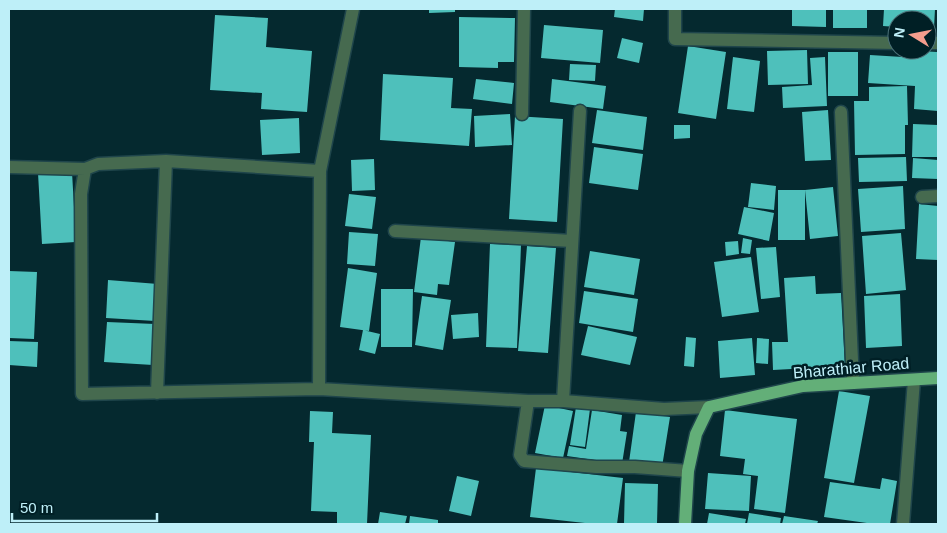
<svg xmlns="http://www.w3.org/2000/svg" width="947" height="533" viewBox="0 0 947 533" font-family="Helvetica,sans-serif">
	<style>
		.building { fill: #4ec0bb }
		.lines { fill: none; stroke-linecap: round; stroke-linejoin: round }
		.minor-casing { stroke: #1f454b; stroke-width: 15 }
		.major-casing { stroke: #1f454b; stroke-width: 15 }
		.minor { stroke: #466a4f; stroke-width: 12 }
		.major { stroke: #63af78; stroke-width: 12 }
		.labels { text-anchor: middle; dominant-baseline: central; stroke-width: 5; stroke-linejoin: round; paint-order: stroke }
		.street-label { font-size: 16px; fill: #beeff8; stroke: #001f25 }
	</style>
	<rect width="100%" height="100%" fill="#05292f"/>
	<!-- building -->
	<path class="building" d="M429 9H455V12L429 13Z
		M615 9H644L643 21 614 17Z
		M792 9H826V27L792 26Z
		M833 9H867V28H833Z
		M884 9H935L934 28H927V20H897V27L883 26Z
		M215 15 268 18 266 47 312 51 307 112 261 109 262 93 210 90Z
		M459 17 515 18 514 62H498V68L459 67Z
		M544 25 603 30 600 63 541 58Z
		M622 38 643 43 639 63 617 58Z
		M688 46 726 52 716 119 678 113Z
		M807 50 808 84 768 85 767 51Z
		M919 51 938 52V111L914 109 915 86 868 83 870 55 919 58Z
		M828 52H858V96H828Z
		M733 57 760 61 754 112 727 109Z
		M825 57 827 106 783 108 782 87 812 85 810 58Z
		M570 64 596 65 595 81 569 80Z
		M383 74 453 78 451 108 472 109 469 146 380 140Z
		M476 79 514 83 512 104 473 99Z
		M552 79 606 86 603 109 550 102Z
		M907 86 908 125H905V154L855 155 854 101H869V87Z
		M597 110 647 117 643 150 592 143Z
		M828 110 831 160 805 161 802 112Z
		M510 114 512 145 475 147 474 116Z
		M515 116 563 119 557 222 509 219Z
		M299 118 300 153 262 155 260 120Z
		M913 124 938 125V157H912Z
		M674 125H690V138L674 139Z
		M594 147 643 154 638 190 589 183Z
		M906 157 907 181 859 182 858 158Z
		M913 158 938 160V179L912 178Z
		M374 159 375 190 352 191 351 160Z
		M72 172 76 242 42 244 38 173Z
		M751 183 776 186 774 210 748 207Z
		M903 186 905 229 861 232 858 189Z
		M833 187 838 236 810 239 805 190Z
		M778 190H805V240H778Z
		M349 194 376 197 372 229 345 226Z
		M919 204 938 206V260L916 259Z
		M744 207 774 213 769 241 738 234Z
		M349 232 378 234 375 266 347 264Z
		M901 233 906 290 866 294 862 236Z
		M421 237 455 242 449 285 438 284 437 295 414 292Z
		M743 238 752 240 750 254 741 253Z
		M738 241 739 254 726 256 725 242Z
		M490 244 521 245 517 348 486 347Z
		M527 246 556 248 548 353 518 351Z
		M776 247 780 297 761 299 756 248Z
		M590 251 640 259 634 295 584 287Z
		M751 257 759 312 722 317 714 262Z
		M348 268 377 273 369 331 340 327Z
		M9 271 37 272 34 339 9 338Z
		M815 276 816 294 841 293 845 366 773 370 772 342H788L784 278Z
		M108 280 158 284 155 321 106 318Z
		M381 289H413L412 347H381Z
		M584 291 638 299 633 332 579 323Z
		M900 294 902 346 866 348 864 296Z
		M422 296 451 300 443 350 415 345Z
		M478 313 479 337 453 339 451 315Z
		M107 322 155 324 153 365 104 362Z
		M588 326 637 337 630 365 581 355Z
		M363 330 380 334 375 354 359 350Z
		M686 337 696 338 694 367 684 366Z
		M752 338 755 375 720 378 718 341Z
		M757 338 769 339 768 364 756 363Z
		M9 341 38 342 37 367 9 365Z
		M839 391 870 396 854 483 824 478Z
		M545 405 573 411 563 458 535 453Z
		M576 407 590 409 585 447 570 445Z
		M592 410 622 415 620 431 627 432 622 464 567 456 569 446 586 449Z
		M725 410 797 419 785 513 754 509 758 476 743 474 745 459 720 456Z
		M310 411 333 412 332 433 371 435 367 524 337 523V512L311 511 314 442H309Z
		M636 412 670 417 662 467 629 462Z
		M536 468 623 478 617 524H594L530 517Z
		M708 473 751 476 749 511 705 509Z
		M457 476 479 481 471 516 449 511Z
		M882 478 897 481 890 524H874L824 517 830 482 880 489Z
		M625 483 658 484 657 524H624Z
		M380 512 407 516 405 524H378Z
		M709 513 746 519 745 524H707Z
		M749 513 781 518 780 524H747Z
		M410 516 438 520V524H409Z
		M784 516 818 521 817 524H782Z"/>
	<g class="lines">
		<!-- minor casing -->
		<g class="minor-casing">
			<path id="minor" d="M675 9V39L897 43
				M927 43H938
				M841 112 853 383
				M522 114 524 9
				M9 167 85 169 98 164 166 161 320 171
				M85 169 81 194 82 394 319 389 528 401H563L664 409 709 407
				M922 197 938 196
				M395 231 572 241
				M319 389 320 171 353 9
				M157 393 166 161
				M528 401 520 455 524 461 596 467H635L688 471
				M563 401 580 111
				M903 524 914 380"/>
		</g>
		<!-- major casing -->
		<g class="major-casing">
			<path id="major" d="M685 524 688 471 696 434 709 407 803 386 938 378"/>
		</g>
		<!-- minor -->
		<use href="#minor" class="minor"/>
		<!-- major -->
		<use href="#major" class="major"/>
	</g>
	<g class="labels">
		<!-- street labels -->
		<g class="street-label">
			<text transform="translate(851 368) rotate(-5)">Bharathiar Road</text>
		</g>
	</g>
	<!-- border -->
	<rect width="947" height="533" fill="none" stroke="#beeff8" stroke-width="20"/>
	<!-- north arrow -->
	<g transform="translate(912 35) rotate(280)"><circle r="24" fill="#001f25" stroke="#4c7279"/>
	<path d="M0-4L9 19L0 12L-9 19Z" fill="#f49d8d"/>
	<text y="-8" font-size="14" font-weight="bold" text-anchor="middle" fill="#beeff8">N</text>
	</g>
	<!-- scale -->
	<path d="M12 513v8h145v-8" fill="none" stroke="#beeff8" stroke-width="2.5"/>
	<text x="20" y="513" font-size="15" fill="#beeff8" stroke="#001f25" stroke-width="4" paint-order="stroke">50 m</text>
</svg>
